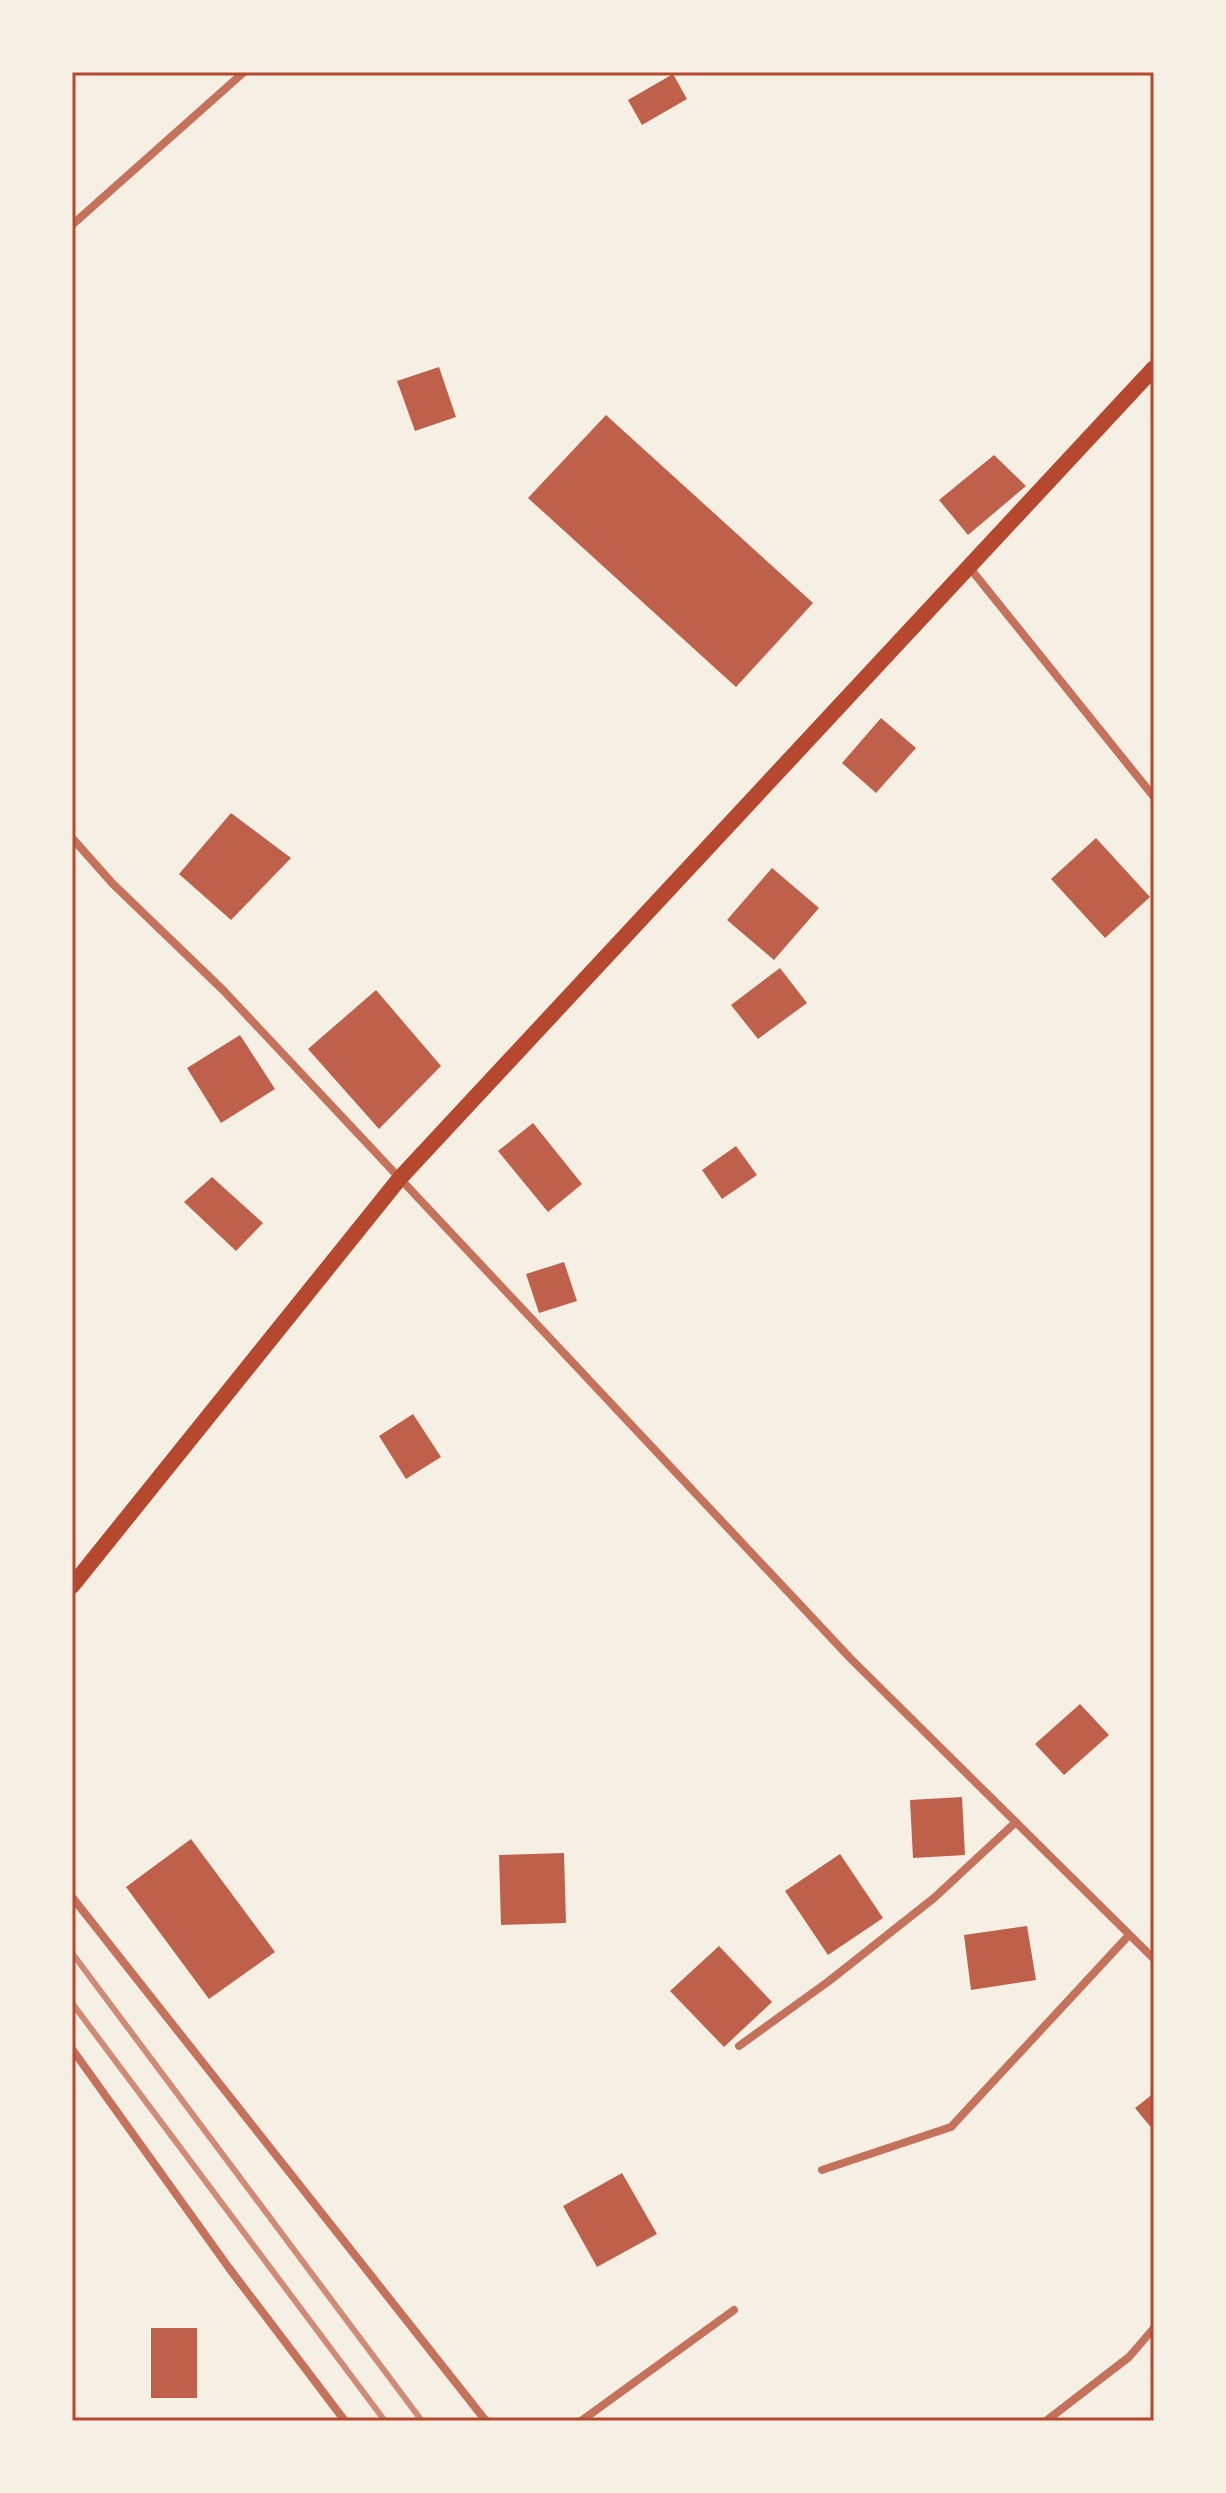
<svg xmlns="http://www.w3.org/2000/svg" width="1226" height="2493" viewBox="0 0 1226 2493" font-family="Spectral,serif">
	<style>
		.building { fill: #bf614a }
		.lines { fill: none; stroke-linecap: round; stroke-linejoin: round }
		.minor { stroke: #c5725c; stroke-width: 8 }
		.secondary { stroke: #b5482f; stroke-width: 16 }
		.rail { stroke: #cf8b77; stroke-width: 6 }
		.neatline { fill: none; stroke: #b5482f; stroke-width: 3 }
	</style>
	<rect width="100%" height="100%" fill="#f6efe4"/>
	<!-- building -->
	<path class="building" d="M673 74 687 99 642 125 628 100Z
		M439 367 456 417 415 431 397 381Z
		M606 415 813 603 736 687 528 498Z
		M994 455 1026 486 968 535 939 500Z
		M881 718 916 748 876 793 842 763Z
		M231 813 291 858 231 920 179 874Z
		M1096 838 1150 897 1105 938 1051 879Z
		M772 868 819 908 774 960 727 920Z
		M780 968 807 1003 758 1039 731 1005Z
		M376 990 441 1066 379 1129 308 1049Z
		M240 1035 275 1089 221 1123 187 1068Z
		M533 1123 582 1184 548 1212 498 1151Z
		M736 1146 757 1175 722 1199 702 1170Z
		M212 1177 263 1223 236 1251 184 1202Z
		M564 1262 577 1301 539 1313 526 1274Z
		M413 1414 441 1457 406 1479 379 1436Z
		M1080 1704 1109 1735 1064 1775 1035 1744Z
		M962 1797 965 1855 913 1858 910 1800Z
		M191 1839 275 1952 209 1999 126 1887Z
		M564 1853 566 1923 501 1925 499 1855Z
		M840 1854 883 1918 828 1955 785 1891Z
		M1027 1926 1036 1980 971 1990 964 1935Z
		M719 1946 772 2002 724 2047 670 1991Z
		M1154 2093V2131L1135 2108Z
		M622 2173 657 2234 597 2267 563 2206Z
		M151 2328H197V2398H151Z"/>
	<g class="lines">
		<!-- minor -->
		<path class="minor" d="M72 225 244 72
			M969 567 1154 797
			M72 838 113 884 223 990 851 1659 1154 1959
			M72 1897 486 2421
			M739 2046 829 1981 934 1898 1016 1822
			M72 2049 229 2268 345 2421
			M822 2170 951 2127 1129 1935
			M581 2421 734 2310
			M1046 2421 1129 2357 1154 2328"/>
		<!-- secondary -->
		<path class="secondary" d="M72 1586 400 1178 1154 368"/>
		<!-- rail -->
		<path class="rail" d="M72 1953 422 2421
			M72 2003 385 2421"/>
	</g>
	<!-- border -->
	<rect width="1226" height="2493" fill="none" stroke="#f6efe4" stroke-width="148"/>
	<rect x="74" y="74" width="1078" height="2345" class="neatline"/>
</svg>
